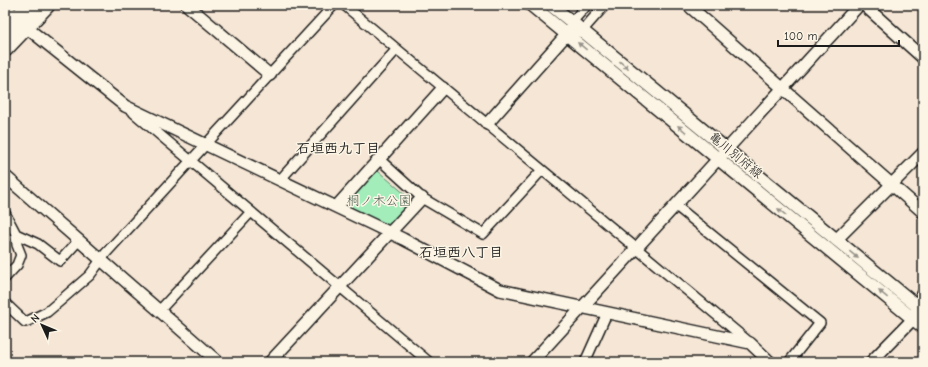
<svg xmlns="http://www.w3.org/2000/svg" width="928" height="367" viewBox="0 0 928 367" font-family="'Comic Neue','Klee One',sans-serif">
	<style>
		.green { fill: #a3edbb; stroke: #60846c }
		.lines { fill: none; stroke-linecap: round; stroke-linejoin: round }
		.minor-casing { stroke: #1c1c1c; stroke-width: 12 }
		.tertiary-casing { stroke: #1c1c1c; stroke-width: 14 }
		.secondary-casing { stroke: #1c1c1c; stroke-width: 15 }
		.trunk-casing { stroke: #1c1c1c; stroke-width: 18 }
		.minor { stroke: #fcf5e5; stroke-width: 9 }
		.tertiary { stroke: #fcf5e5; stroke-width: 11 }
		.secondary { stroke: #fcf5e5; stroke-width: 12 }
		.trunk { stroke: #fcf5e5; stroke-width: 15 }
		.oneway { fill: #97938b }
		.labels { text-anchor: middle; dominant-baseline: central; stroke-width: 3; stroke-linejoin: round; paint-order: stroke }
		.street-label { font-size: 13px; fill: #1c1c1c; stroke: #fcf5e5 }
		.park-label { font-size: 13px; fill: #445b4c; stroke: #fcf5e5 }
		.neighbourhood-label { font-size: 14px; font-weight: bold; fill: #1c1c1c; stroke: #fcf5e5 }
	</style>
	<rect width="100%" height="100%" fill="#f6e6d5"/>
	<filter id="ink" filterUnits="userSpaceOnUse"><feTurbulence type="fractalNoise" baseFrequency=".025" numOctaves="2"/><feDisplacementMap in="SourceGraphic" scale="8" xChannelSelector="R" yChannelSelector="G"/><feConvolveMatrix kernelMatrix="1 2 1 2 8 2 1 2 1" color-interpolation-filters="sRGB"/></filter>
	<g filter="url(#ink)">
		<!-- green -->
		<path class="green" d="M378 171 413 201 388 227 344 205Z"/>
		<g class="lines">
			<!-- minor casing -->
			<g class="minor-casing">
				<path id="minor" d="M344 5 749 342
					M570 27 572 22 587 5
					M567 34 582 31 605 5
					M134 113 429 362
					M380 160 422 198 483 234 542 170
					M280 180 397 49
					M675 205 820 323 789 362
					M5 213 16 234 17 245 21 255 17 265 5 278
					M16 234 38 244 60 261 79 240
					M5 303 25 322 28 321 47 312 60 301 90 275 106 253 334 5
					M159 311 250 213
					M585 362 607 313"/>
			</g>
			<!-- tertiary casing -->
			<g class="tertiary-casing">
				<path id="tertiary" d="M187 5 270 75
					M688 5 923 212
					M864 5 923 58
					M26 27 125 106 403 239 500 290 750 343 770 362
					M487 124 567 34
					M5 176 218 362
					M336 207 443 88
					M836 240 923 153
					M270 362 422 198
					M532 362 859 5
					M871 362 913 319 923 294"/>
			</g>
			<!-- secondary casing -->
			<g class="secondary-casing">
				<path id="secondary" d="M531 5 923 327
					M551 5 923 311
					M5 7 22 24"/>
			</g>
			<!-- trunk casing -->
			<g class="trunk-casing">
				<path id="trunk" d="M5 30 29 5
					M5 49 47 5"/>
			</g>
			<!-- minor -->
			<use href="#minor" class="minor"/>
			<!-- tertiary -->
			<use href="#tertiary" class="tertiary"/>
			<!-- secondary -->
			<use href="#secondary" class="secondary"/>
			<!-- trunk -->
			<use href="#trunk" class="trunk"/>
		</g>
		<!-- one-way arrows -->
		<defs><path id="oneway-solid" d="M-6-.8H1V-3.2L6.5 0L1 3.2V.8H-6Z"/></defs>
		<g class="oneway">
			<use href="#oneway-solid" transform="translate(582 46) rotate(-141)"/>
			<use href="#oneway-solid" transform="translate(624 65) rotate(39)"/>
			<use href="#oneway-solid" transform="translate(682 129) rotate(-141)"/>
			<use href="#oneway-solid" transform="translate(782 212) rotate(-141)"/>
			<use href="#oneway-solid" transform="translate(854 255) rotate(39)"/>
			<use href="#oneway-solid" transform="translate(883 294) rotate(-141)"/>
		</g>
	</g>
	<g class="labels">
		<!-- street labels -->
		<g class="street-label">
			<text transform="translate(736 155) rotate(39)">亀川別府線</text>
		</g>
		<!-- park labels -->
		<g class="park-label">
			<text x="379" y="200">桐ノ木公園</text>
		</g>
		<!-- neighbourhood labels -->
		<g class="neighbourhood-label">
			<text x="338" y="148">石垣西九丁目</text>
			<text x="461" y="252">石垣西八丁目</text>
		</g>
	</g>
	<!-- margin -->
	<rect width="928" height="367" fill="none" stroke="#fcf5e5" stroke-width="20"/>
	<rect x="10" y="10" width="908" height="347" fill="none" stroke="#1c1c1c" stroke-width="1.5" filter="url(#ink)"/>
	<!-- north arrow -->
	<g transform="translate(42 325) rotate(314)" stroke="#fcf5e5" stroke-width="3" paint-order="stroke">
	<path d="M0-3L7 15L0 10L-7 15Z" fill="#1c1c1c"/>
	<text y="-6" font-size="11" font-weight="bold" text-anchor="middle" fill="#1c1c1c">N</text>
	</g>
	<!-- scale -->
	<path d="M778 40v6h121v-6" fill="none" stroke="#1c1c1c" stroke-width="2"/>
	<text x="784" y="40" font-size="12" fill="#1c1c1c" stroke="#fcf5e5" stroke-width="3" paint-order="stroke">100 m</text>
</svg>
